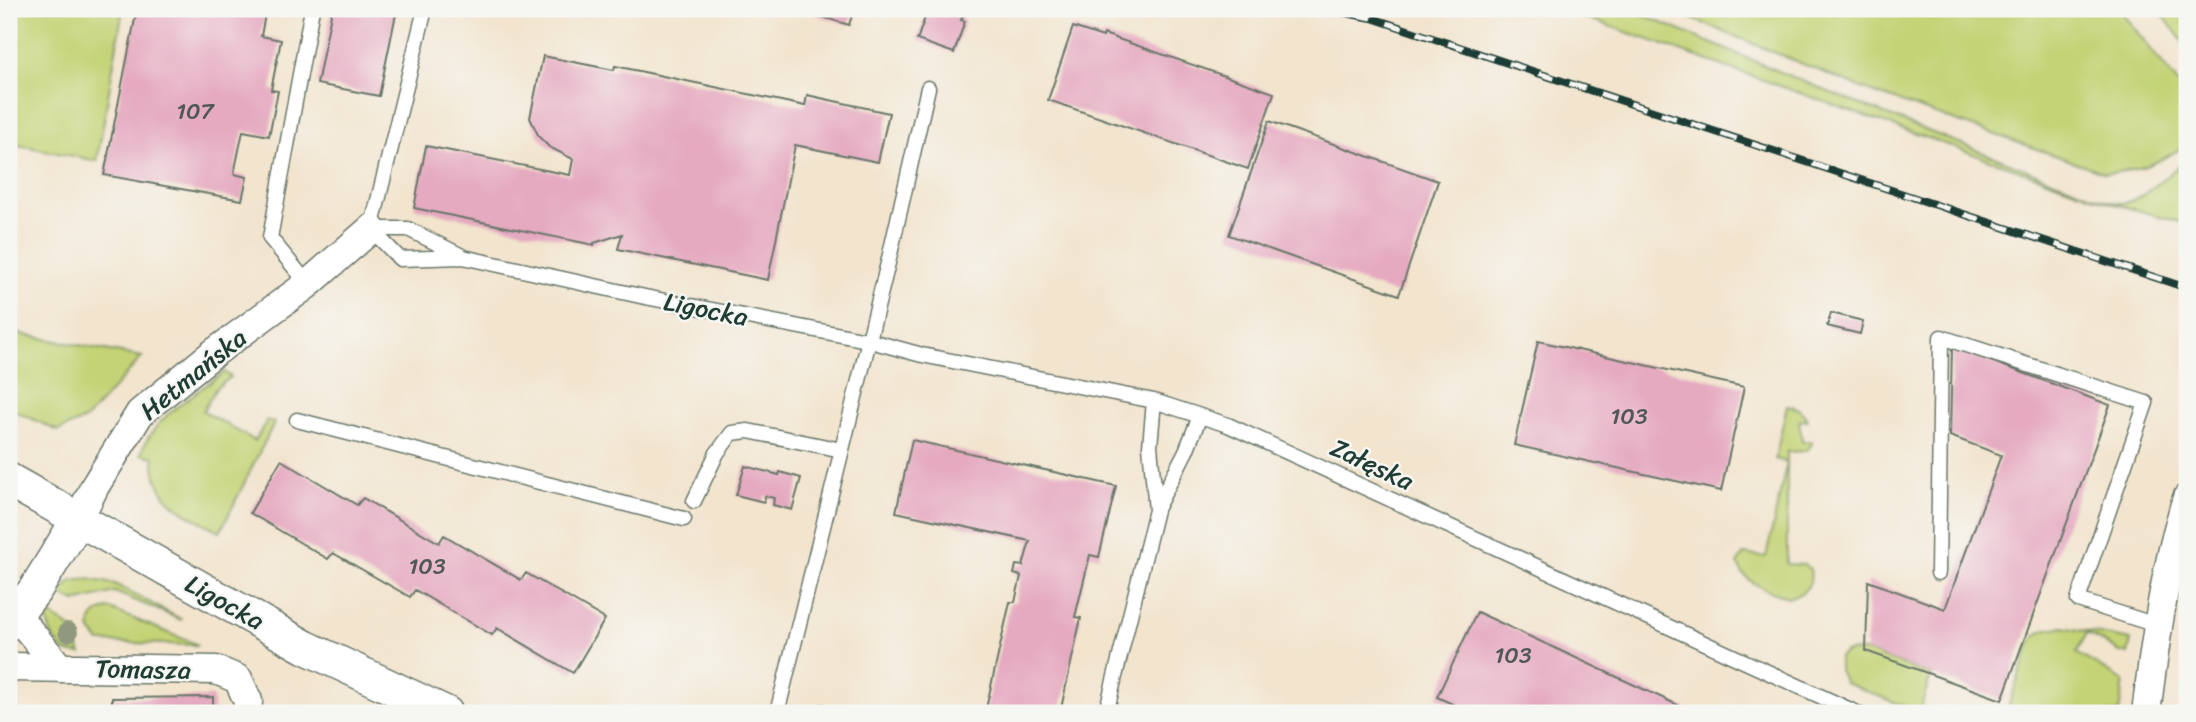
<svg xmlns="http://www.w3.org/2000/svg" width="2196" height="722" viewBox="0 0 2196 722" font-family="Sriracha,sans-serif">
	<style>
		.green { fill: #c3d375; stroke: #718854; stroke-width: 2 }
		.building { fill: #e5a9c0 }
		.lines { fill: none; stroke-linecap: round; stroke-linejoin: round }
		.service-casing { stroke: #69776a; stroke-width: 17 }
		.minor-casing { stroke: #69776a; stroke-width: 31 }
		.tertiary-casing { stroke: #69776a; stroke-width: 36 }
		.service { stroke: #fff; stroke-width: 14 }
		.minor { stroke: #fff; stroke-width: 28 }
		.tertiary { stroke: #fff; stroke-width: 33 }
		.rail-casing { stroke: #1f3d34; stroke-width: 8 }
		.rail { stroke: #f6f6f2; stroke-width: 5; stroke-dasharray: 16; stroke-linecap: butt }
		.tree { fill: #909980 }
		.labels { text-anchor: middle; dominant-baseline: central; stroke-width: 5; stroke-linejoin: round; paint-order: stroke }
		.number-label { font-size: 23px; fill: #505857 }
		.street-label { font-size: 26px; fill: #1f3d34; stroke: #f6f6f2 }
	</style>
	<rect width="100%" height="100%" fill="#f6f6f2"/>
	<filter id="ink" filterUnits="userSpaceOnUse"><feTurbulence type="fractalNoise" baseFrequency=".0143" numOctaves="2"/><feDisplacementMap in="SourceGraphic" scale="14" xChannelSelector="R" yChannelSelector="G"/><feConvolveMatrix kernelMatrix="1 2 1 2 8 2 1 2 1" color-interpolation-filters="sRGB"/></filter>
	<filter id="wash" filterUnits="userSpaceOnUse"><feTurbulence type="fractalNoise" baseFrequency=".00686" numOctaves="4" result="noise"/><feDisplacementMap in="SourceGraphic" scale="28" xChannelSelector="R" yChannelSelector="G"/><feGaussianBlur stdDeviation="1.57" result="paint"/><feColorMatrix in="noise" values="0 0 0 0 0 0 0 0 0 0 0 0 0 0 0 0 0 1.4 0 .05"/><feComposite in="paint" operator="in"/></filter>
	<g filter="url(#wash)">
		<rect width="100%" height="100%" fill="#f2e4cd"/>
		<!-- green -->
		<path class="green" d="M9 9H123L97 161 14 144 9 167Z
			M1561 9H1628L1836 95 2091 195C2100 198 2109 202 2118 203 2141 205 2168 172 2187 160V224L2112 203Z
			M1668 9H2119L2187 95V145C2156 163 2143 171 2106 173L1869 91Z
			M2158 9H2187V47Z
			M9 332 142 357 86 419 58 431 9 408Z
			M224 372 231 377 216 388 203 411 255 441 267 420 274 423 220 532C185 512 153 503 154 457L141 454C152 417 195 395 224 372Z
			M1787 405C1797 406 1803 412 1808 420L1799 421 1802 441H1812L1811 446 1805 451 1787 452V564L1804 565 1810 569C1813 585 1805 595 1789 597 1771 593 1741 582 1738 562L1744 554 1766 557 1787 462 1775 459Z
			M87 579 115 584 182 620 115 592 75 602 59 594 72 581Z
			M110 609 198 645 100 642 91 631C88 618 97 610 110 609Z
			M47 612 73 630 81 654 65 652C54 640 46 629 47 612Z
			M2063 627 2131 640 2128 654 2120 652 2087 633 2076 653 2124 681 2119 713H2006L2031 642C2040 629 2048 628 2063 627Z
			M1866 651 1931 675 1919 712 1845 683 1839 670V657L1846 652Z"/>
		<g id="blocks">
			<!-- building -->
			<path class="building" d="M137 9H266L261 36 281 40 271 90 278 91 269 136 243 131 234 174 247 177 242 200 104 175Z
				M332 9H397L379 96 317 84Z
				M797 9H854L849 25Z
				M928 9H966L961 20 965 21 954 53 917 40Z
				M1073 27 1103 37 1104 34 1274 93 1248 169 1048 100Z
				M543 56 614 70 615 66 805 106 807 95 889 113 878 162 795 145 768 280 618 249 622 234 594 243V245L414 208 426 146 570 175 573 159 549 147 539 137 530 118Z
				M1269 121 1438 181 1399 295 1229 235Z
				M1831 313 1863 321 1860 334 1827 326Z
				M1538 341 1744 387 1721 491 1514 445Z
				M1952 347 2110 405 2002 700 1866 651 1868 581 1945 609 2001 455 1950 436Z
				M912 440 1116 486 1099 557 1090 555 1075 617 1081 618 1060 713H985L1010 602H1015L1021 576 1014 574 1016 565 1023 566 1030 541 896 512Z
				M281 460 357 505 363 498 439 543 444 535 521 580 526 573 605 619 573 673 497 628 492 635 415 590 410 597 333 553 328 559 250 513Z
				M745 466 779 475 780 472 801 478 792 510 773 505 774 498 765 496 764 502 736 495Z
				M1477 612 1695 713H1472L1437 697Z
				M213 697V713H112V698Z
				M821 704 852 712V713H819Z"/>
		</g>
	</g>
	<g filter="url(#ink)">
		<use href="#blocks" fill-opacity="0" stroke="#69776a" stroke-width="2"/>
		<g class="lines">
			<!-- service casing -->
			<g class="service-casing">
				<path id="service" d="M425 9 371 229 400 259 463 257 645 297 867 340 922 355 1154 401 1228 425 1857 713
					M371 229H408L462 256
					M308 284 270 238 312 9
					M297 420 684 519
					M694 501 717 453 732 433 748 431 842 450
					M1156 509 1186 451 1200 416
					M1938 573 1941 337 2146 403 2078 600 2159 626
					M777 713 888 263 928 88
					M1106 713 1156 510 1150 446 1154 401"/>
			</g>
			<!-- minor casing -->
			<g class="minor-casing">
				<path id="minor" d="M78 520 95 486 140 413 211 355 308 284 371 229
					M16 615 60 668
					M9 667 216 670 238 679 248 701 247 713
					M2146 713C2155 642 2165 567 2187 498"/>
			</g>
			<!-- tertiary casing -->
			<g class="tertiary-casing">
				<path id="tertiary" d="M9 480 305 647 446 713
					M9 623 35 590 78 520"/>
			</g>
			<!-- service -->
			<use href="#service" class="service"/>
			<!-- minor -->
			<use href="#minor" class="minor"/>
			<!-- tertiary -->
			<use href="#tertiary" class="tertiary"/>
			<!-- rail casing -->
			<g class="rail-casing">
				<path id="rail" d="M1325 9 1372 18 2187 288"/>
			</g>
			<!-- rail -->
			<use href="#rail" class="rail"/>
		</g>
		<!-- trees -->
		<circle class="tree" cx="68" cy="632" r="10"/>
	</g>
	<g class="labels">
		<!-- number labels -->
		<g class="number-label">
			<text x="195" y="111">107</text>
			<text x="1629" y="416">103</text>
			<text x="427" y="566">103</text>
			<text x="1513" y="655">103</text>
		</g>
		<!-- street labels -->
		<g class="street-label">
			<text transform="translate(706 309) rotate(11)">Ligocka</text>
			<text transform="translate(193 374) rotate(-39)">Hetmańska</text>
			<text transform="translate(1372 464) rotate(25)">Załęska</text>
			<text transform="translate(225 602) rotate(29)">Ligocka</text>
			<text transform="translate(143 669) rotate(1)">Tomasza</text>
		</g>
	</g>
	<!-- margin -->
	<rect width="2196" height="722" fill="none" stroke="#f6f6f2" stroke-width="35"/>
</svg>
